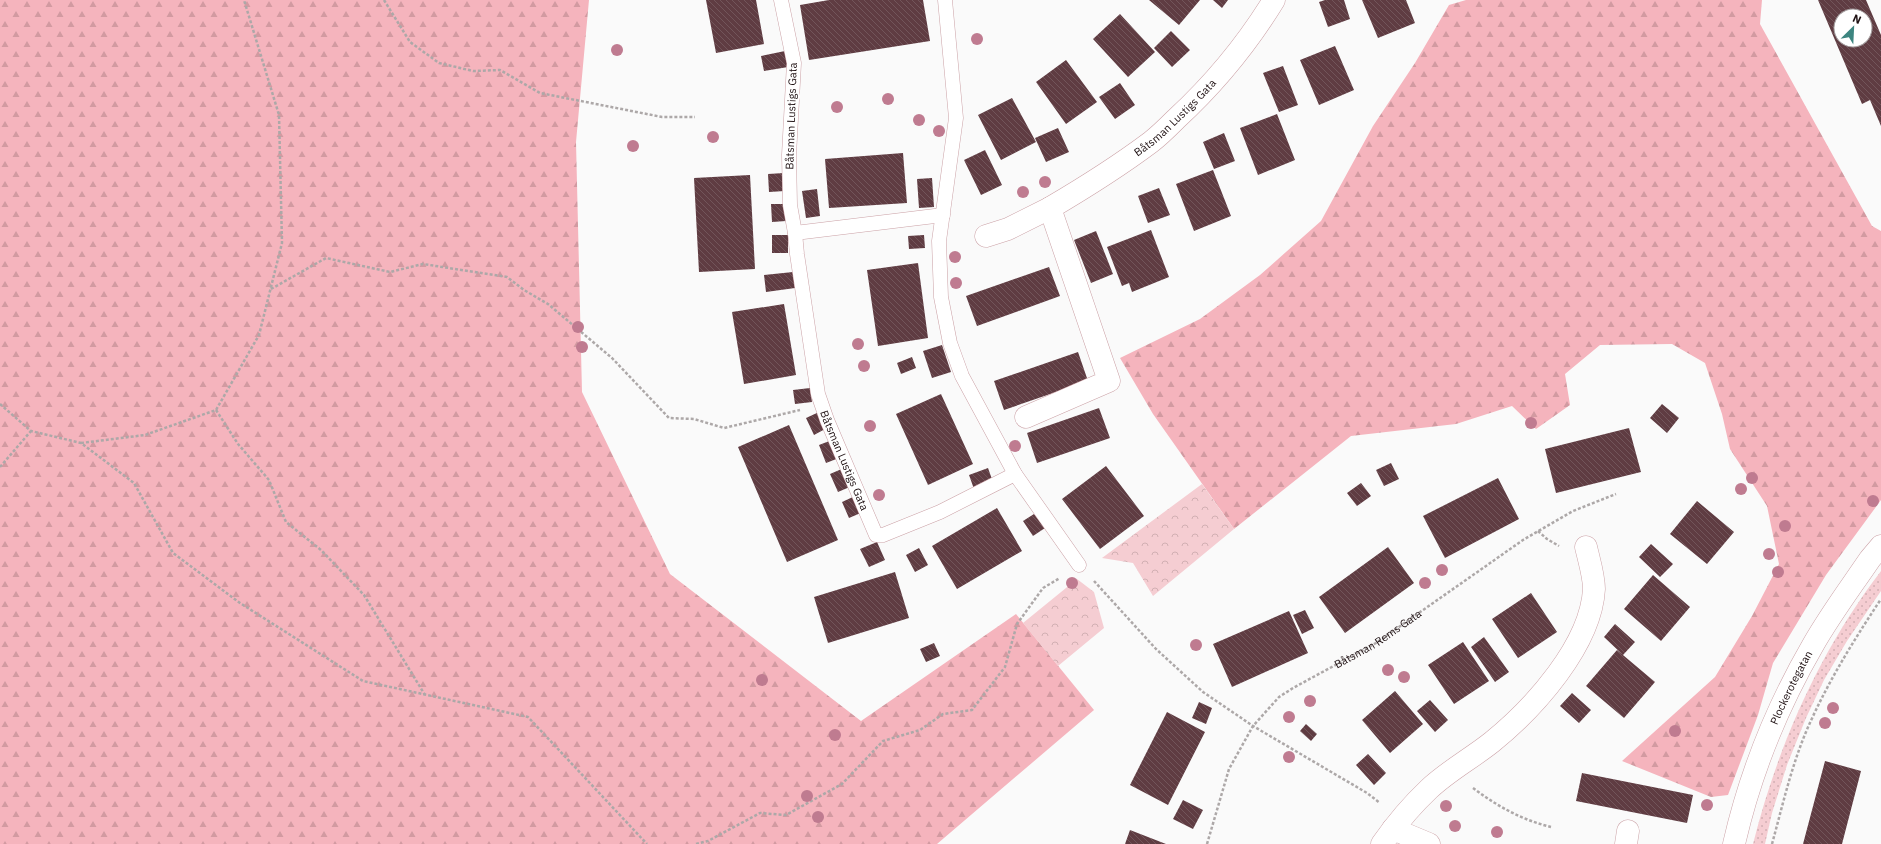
<svg xmlns="http://www.w3.org/2000/svg" width="1881" height="844" viewBox="0 0 1881 844" font-family="'IBM Plex Sans',sans-serif">
	<style>
		.grass { fill: url(#grass-dots) }
		.forest { fill: url(#forest-firs) }
		.park { fill: url(#park-crowns) }
		.building { fill: url(#building-back-hatch); fill-rule: evenodd }
		.lines { fill: none; stroke-linecap: round; stroke-linejoin: round }
		.lane-casing { stroke: #cba1a6; stroke-width: 15 }
		.street-casing { stroke: #cba1a6; stroke-width: 23 }
		.path { stroke: #ada8a8; stroke-width: 2.5; stroke-dasharray: 3 2; stroke-linecap: butt }
		.lane { stroke: #fff; stroke-width: 14 }
		.street { stroke: #fff; stroke-width: 22 }
		.tree { fill: #bf7b90 }
		.labels { text-anchor: middle; dominant-baseline: central; stroke-width: 4; stroke-linejoin: round; paint-order: stroke }
		.street-label { font-size: 11px; fill: #1e1012; stroke: #fff }
	</style>
	<defs>
		<pattern id="grass-dots" width="8" height="8" patternUnits="userSpaceOnUse"><rect width="8" height="8" fill="#f5cdd2"/><path d="M2 2h.1M6 6h.1" fill="none" stroke="#d2afb3" stroke-width="1.8" stroke-linecap="round"/></pattern>
		<pattern id="forest-firs" width="22" height="20" patternUnits="userSpaceOnUse"><rect width="22" height="20" fill="#f5b4bd"/><path d="M5 1l3.5 6h-7zM16 11l3.5 6h-7z" fill="#d29aa1"/></pattern>
		<pattern id="park-crowns" width="20" height="18" patternUnits="userSpaceOnUse"><rect width="20" height="18" fill="#f5cdd2"/><path d="M2 6a3 3 0 1 1 6 0M12 15a3 3 0 1 1 6 0" fill="none" stroke="#d2afb3"/></pattern>
		<pattern id="building-back-hatch" width="6" height="6" patternUnits="userSpaceOnUse"><rect width="6" height="6" fill="#5f3c42"/><path d="M-1 5l2 2M0 0l6 6M5-1l2 2" fill="none" stroke="#72555a"/></pattern>
	</defs>
	<rect width="100%" height="100%" fill="#fafafa"/>
	<!-- grass -->
	<path class="grass" d="M1881 571V591L1847 641 1824 680 1806 718 1787 765 1772 813 1765 844H1753C1778 745 1819 652 1881 571Z"/>
	<!-- forest -->
	<path class="forest" d="M0 0H589L576 142 582 392 670 574 861 721 1016 614 1094 710 937 844H0Z
		M1466 0H1762L1760 24 1872 226 1881 231V500L1826 575 1773 663 1758 715 1728 795 1711 797 1622 761 1715 677 1752 616 1779 564 1767 506 1730 449 1722 414 1705 363 1672 344 1600 345 1565 374 1570 405 1536 429 1512 406 1456 424 1351 436 1234 529 1153 414 1120 358 1200 319 1260 275 1321 221 1373 126 1415 63 1449 5Z"/>
	<!-- park -->
	<path class="park" d="M1202 484 1234 529 1153 596 1133 563 1102 558Z
		M1077 579 1094 592 1104 628 1058 666 1023 623Z"/>
	<!-- building -->
	<path class="building" d="M706 0H756L764 44 716 53Z
		M829 0H923L930 41 809 60 800 5Z
		M1149 0H1200L1179 25Z
		M1213 0H1228L1222 8Z
		M1325 0H1344L1350 19 1328 27 1319 2Z
		M1362 0H1406L1415 23 1378 38Z
		M1818 0H1866L1881 35V126L1870 100 1862 104ZM1841 16H1865V40H1841Z
		M1120 14 1155 52 1128 77 1093 39Z
		M1171 31 1190 50 1172 67 1154 48Z
		M1335 46 1354 90 1319 105 1300 60Z
		M785 51 788 67 764 71 761 56Z
		M1066 60 1097 102 1066 124 1036 82Z
		M1283 66 1298 105 1279 112 1263 73Z
		M1120 83 1135 105 1115 119 1099 97Z
		M1012 98 1036 142 1001 160 978 115Z
		M1277 114 1295 160 1258 175 1240 128Z
		M1058 128 1069 152 1046 162 1035 138Z
		M1224 133 1235 161 1214 169 1203 142Z
		M985 150 1002 185 981 195 964 160Z
		M903 153 907 203 829 208 825 159Z
		M1213 170 1231 216 1194 231 1176 184Z
		M784 173 785 191 769 192 768 174Z
		M750 175 755 269 699 272 694 178Z
		M932 178 934 207 919 208 917 179Z
		M1159 188 1170 215 1148 223 1138 196Z
		M817 189 820 216 806 218 802 191Z
		M771 204H785L786 221 772 222Z
		M1151 230 1169 277 1132 292 1129 283 1122 286 1107 247Z
		M1096 231 1113 274 1091 283 1074 240Z
		M772 235H788V253H772Z
		M924 235 925 248 909 249 908 236Z
		M918 263 928 338 878 346 867 270Z
		M1049 267 1060 296 977 326 966 296Z
		M793 272 795 288 766 292 764 275Z
		M784 304 796 375 744 384 732 312Z
		M942 345 951 372 932 378 923 351Z
		M1078 352 1088 381 1004 410 994 381Z
		M912 357 916 368 901 374 897 363Z
		M810 388 812 402 795 404 793 390Z
		M941 394 973 464 928 485 896 414Z
		M1662 404 1679 418 1667 433 1650 418Z
		M1099 408 1110 438 1037 463 1027 433Z
		M819 412 827 428 814 435 806 418Z
		M789 425 838 540 787 562 738 447Z
		M1629 428 1641 472 1556 493 1545 449Z
		M832 440 839 458 826 463 819 445Z
		M1391 463 1399 479 1384 486 1376 470Z
		M1106 466 1144 516 1100 549 1062 499Z
		M844 468 852 486 838 492 830 474Z
		M988 468 993 482 974 489 969 475Z
		M1498 478 1519 519 1445 558 1423 516Z
		M1361 483 1371 496 1357 506 1347 493Z
		M855 496 863 512 849 518 842 502Z
		M1697 501 1734 532 1707 564 1670 534Z
		M997 508 1022 551 957 589 932 546Z
		M1034 514 1045 528 1033 536 1023 521Z
		M877 542 885 560 869 567 860 549Z
		M1651 544 1673 564 1660 577 1639 557Z
		M1388 547 1414 583 1345 633 1319 597Z
		M919 548 928 565 915 572 906 555Z
		M895 572 909 618 828 643 814 597Z
		M1653 575 1690 607 1661 641 1624 609Z
		M1531 593 1557 632 1518 658 1492 619Z
		M1305 610 1314 628 1302 634 1293 615Z
		M1289 611 1308 653 1232 687 1213 644Z
		M1615 624 1635 642 1623 655 1604 637Z
		M1484 637 1509 672 1495 682 1471 647Z
		M1463 642 1489 681 1454 704 1428 665Z
		M934 643 940 656 926 662 920 649Z
		M1617 650 1655 682 1624 718 1586 686Z
		M1395 691 1423 724 1390 753 1362 720Z
		M1572 693 1591 710 1579 723 1560 706Z
		M1430 700 1448 720 1435 732 1417 711Z
		M1199 702 1212 708 1206 724 1192 718Z
		M1167 712 1205 732 1168 805 1130 785Z
		M1306 724 1317 734 1311 741 1300 731Z
		M1368 754 1386 773 1374 785 1356 765Z
		M1825 761 1861 771 1842 844H1803Z
		M1582 773 1693 795 1687 823 1576 801Z
		M1183 800 1203 810 1193 829 1173 819Z
		M1130 830 1166 844H1125Z"/>
	<g class="lines">
		<!-- lane casing -->
		<g class="lane-casing">
			<g id="lane">
				<path id="s2" d="M781 0 794 63 789 155 790 205 795 233 797 254 818 394 827 420 876 535H883L940 512 1015 474"/>
				<path d="M945 0 956 118 939 241 941 297 950 343 962 376 1015 474 1079 565"/>
				<path d="M795 233 943 215"/>
			</g>
		</g>
		<!-- street casing -->
		<g class="street-casing">
			<g id="street">
				<path d="M986 236 1008 229 1050 208"/>
				<path id="s3" d="M1026 417 1109 381 1050 208C1084 188 1119 166 1151 142 1160 135 1168 127 1176 119 1214 84 1247 44 1274 0"/>
				<path d="M1393 829 1429 844"/>
				<path d="M1382 844C1396 824 1412 805 1429 789 1448 771 1472 758 1492 742 1534 708 1591 645 1594 589 1594 576 1589 560 1586 547"/>
				<path d="M1626 844 1628 831"/>
				<path id="s4" d="M1734 844C1750 774 1777 707 1813 645 1830 615 1851 587 1870 559L1881 546"/>
			</g>
		</g>
		<!-- path -->
		<g class="path">
			<path d="M384 0 410 42 439 63 473 71 500 70 540 93 662 117H695"/>
			<path d="M271 289 326 258 390 272 423 264 507 277 524 290 548 304 612 358 669 418 694 419 724 428 800 410"/>
			<path d="M0 404 31 431 81 443 134 483 173 553 240 603 363 681 528 717 647 844"/>
			<path d="M216 410 238 444 269 480 286 522 321 550 364 595 425 695"/>
			<path d="M81 443 145 435 216 410 259 335 282 243 279 115 244 0"/>
			<path d="M0 467 31 431"/>
			<path d="M1538 531 1547 539 1559 546"/>
			<path d="M1094 581 1156 649 1203 692 1253 726 1367 793 1380 803"/>
			<path d="M1473 788C1497 806 1522 820 1551 827"/>
			<path d="M696 844 708 841 760 813 786 815 842 784 883 741 920 730 943 714 972 710 1005 667 1017 624 1043 588 1060 578"/>
			<path id="s1" d="M1207 844 1229 769 1253 726 1279 697 1293 688 1376 643 1523 540 1573 511 1616 494"/>
			<path d="M1772 844C1783 804 1792 763 1809 725 1829 680 1854 640 1881 599"/>
		</g>
		<!-- lane -->
		<use href="#lane" class="lane"/>
		<!-- street -->
		<use href="#street" class="street"/>
	</g>
	<!-- trees -->
	<g class="tree">
		<circle cx="977" cy="39" r="6"/>
		<circle cx="617" cy="50" r="6"/>
		<circle cx="888" cy="99" r="6"/>
		<circle cx="837" cy="107" r="6"/>
		<circle cx="919" cy="120" r="6"/>
		<circle cx="939" cy="131" r="6"/>
		<circle cx="713" cy="137" r="6"/>
		<circle cx="633" cy="146" r="6"/>
		<circle cx="1045" cy="182" r="6"/>
		<circle cx="1023" cy="192" r="6"/>
		<circle cx="955" cy="257" r="6"/>
		<circle cx="956" cy="283" r="6"/>
		<circle cx="578" cy="327" r="6"/>
		<circle cx="858" cy="344" r="6"/>
		<circle cx="582" cy="347" r="6"/>
		<circle cx="864" cy="366" r="6"/>
		<circle cx="1531" cy="423" r="6"/>
		<circle cx="870" cy="426" r="6"/>
		<circle cx="1015" cy="446" r="6"/>
		<circle cx="1752" cy="478" r="6"/>
		<circle cx="1741" cy="489" r="6"/>
		<circle cx="879" cy="495" r="6"/>
		<circle cx="1873" cy="501" r="6"/>
		<circle cx="1785" cy="526" r="6"/>
		<circle cx="1769" cy="554" r="6"/>
		<circle cx="1442" cy="570" r="6"/>
		<circle cx="1778" cy="572" r="6"/>
		<circle cx="1072" cy="583" r="6"/>
		<circle cx="1425" cy="583" r="6"/>
		<circle cx="1196" cy="645" r="6"/>
		<circle cx="1388" cy="670" r="6"/>
		<circle cx="1404" cy="677" r="6"/>
		<circle cx="762" cy="680" r="6"/>
		<circle cx="1310" cy="701" r="6"/>
		<circle cx="1833" cy="708" r="6"/>
		<circle cx="1289" cy="717" r="6"/>
		<circle cx="1825" cy="723" r="6"/>
		<circle cx="1675" cy="731" r="6"/>
		<circle cx="835" cy="735" r="6"/>
		<circle cx="1289" cy="757" r="6"/>
		<circle cx="807" cy="796" r="6"/>
		<circle cx="1707" cy="805" r="6"/>
		<circle cx="1446" cy="806" r="6"/>
		<circle cx="818" cy="817" r="6"/>
		<circle cx="1455" cy="826" r="6"/>
		<circle cx="1497" cy="832" r="6"/>
	</g>
	<g class="labels">
		<!-- street labels -->
		<g class="street-label">
			<text transform="translate(791 116) rotate(-88)">Båtsman Lustigs Gata</text>
			<text stroke="none"><textPath href="#s3" startOffset="428">Båtsman Lustigs Gata</textPath></text>
			<text stroke="none"><textPath href="#s2" startOffset="469">Båtsman Lustigs Gata</textPath></text>
			<text stroke="none"><textPath href="#s1" startOffset="281">Båtsman Rems Gata</textPath></text>
			<text stroke="none"><textPath href="#s4" startOffset="167">Plockerotegatan</textPath></text>
		</g>
	</g>
	<!-- north arrow -->
	<g transform="translate(1853 28) rotate(24)"><circle r="19" fill="#ffffff" stroke="#a59fa0"/>
	<path d="M0-3L7 15L0 10L-7 15Z" fill="#3d8580"/>
	<text y="-6" font-size="11" font-weight="bold" text-anchor="middle" fill="#1e1012">N</text>
	</g>
</svg>
